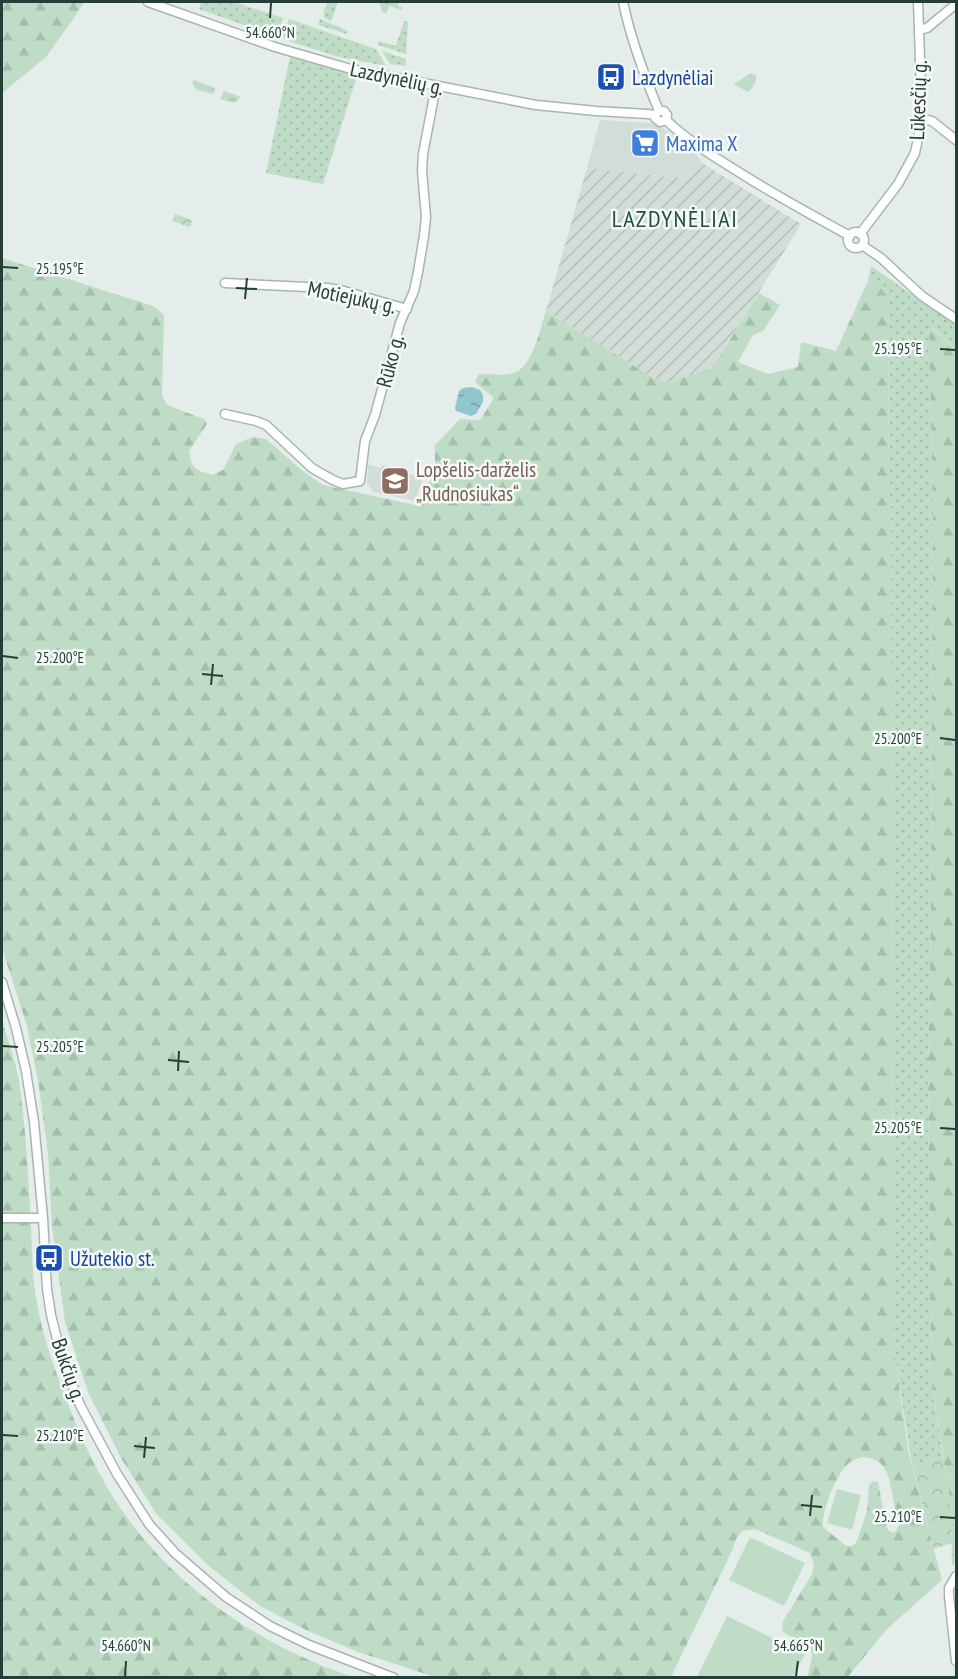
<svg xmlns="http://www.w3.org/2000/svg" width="958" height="1679" viewBox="0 0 958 1679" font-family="'PT Sans Narrow',sans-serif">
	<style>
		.built { fill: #d3ddd8 }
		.industrial { fill: url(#industrial-furrows) }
		.grass { fill: url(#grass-dots) }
		.forest { fill: url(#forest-firs); fill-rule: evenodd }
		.park { fill: url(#park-crowns) }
		.pitch { fill: #bfddc6 }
		.water { fill: url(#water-ripples) }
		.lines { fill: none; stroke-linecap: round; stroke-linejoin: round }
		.minor-casing { stroke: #a7b5b0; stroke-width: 11 }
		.minor { stroke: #fff; stroke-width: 8 }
		.ticks { fill: none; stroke: #253e37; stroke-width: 2 }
		.labels { text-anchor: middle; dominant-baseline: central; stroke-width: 5; stroke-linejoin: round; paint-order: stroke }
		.transit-label { font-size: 21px; fill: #164399; stroke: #f5f9f7; text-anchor: start }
		.street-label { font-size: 21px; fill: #253e37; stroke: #f5f9f7 }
		.shop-label { font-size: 21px; fill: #366cbe; stroke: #f5f9f7; text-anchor: start }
		.education-label { font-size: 21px; fill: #785e54; stroke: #f5f9f7; text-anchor: start }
		.quarter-label { font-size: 24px; letter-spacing: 1.5px; fill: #214f43; stroke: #f5f9f7 }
		.ticks-label { font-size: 15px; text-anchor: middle; fill: #253e37; stroke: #f5f9f7; stroke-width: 5; stroke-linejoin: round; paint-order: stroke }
	</style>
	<defs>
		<pattern id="industrial-furrows" width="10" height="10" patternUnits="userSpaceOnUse" patternTransform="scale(1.5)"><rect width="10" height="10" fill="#d3ddd8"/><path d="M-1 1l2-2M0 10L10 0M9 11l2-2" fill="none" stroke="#b5bfba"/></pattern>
		<pattern id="grass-dots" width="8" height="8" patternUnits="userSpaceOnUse" patternTransform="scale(1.5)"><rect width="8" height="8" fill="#bfddc6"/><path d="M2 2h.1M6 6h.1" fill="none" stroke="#a4bfab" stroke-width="1.8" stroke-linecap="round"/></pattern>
		<pattern id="forest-firs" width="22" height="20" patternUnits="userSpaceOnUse" patternTransform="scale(1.5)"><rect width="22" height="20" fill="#bfddc6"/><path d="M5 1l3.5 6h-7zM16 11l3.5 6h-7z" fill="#a4bfab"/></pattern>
		<pattern id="park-crowns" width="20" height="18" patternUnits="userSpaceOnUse" patternTransform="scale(1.5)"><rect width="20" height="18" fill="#bfddc6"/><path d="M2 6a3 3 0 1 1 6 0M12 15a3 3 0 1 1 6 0" fill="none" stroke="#a4bfab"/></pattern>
		<pattern id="water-ripples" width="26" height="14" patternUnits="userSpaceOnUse" patternTransform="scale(1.5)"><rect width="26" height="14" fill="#90c6ce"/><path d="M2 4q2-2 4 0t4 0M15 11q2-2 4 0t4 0" fill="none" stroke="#75a2a8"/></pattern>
	</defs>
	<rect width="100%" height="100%" fill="#e4ede9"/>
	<!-- built -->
	<path class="built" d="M600 120 651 123 663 128 693 150 702 163 696 166 687 179 587 168Z
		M368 464 381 468 382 465 423 478 415 501 374 492 367 484Z"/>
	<!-- industrial -->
	<path class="industrial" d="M702 163 801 224 713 367 671 382 662 381 655 379 546 311 587 168 687 179 696 166Z"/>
	<!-- grass -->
	<path class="grass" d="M201 2H234L283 18 277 35 275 36 199 9Z
		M328 2H338L331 21 324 18V10Z
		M379 2H399L398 6 403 7 402 10 389 6 386 14 383 12Z
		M289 19 376 49 386 66 335 56 286 40 283 37Z
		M320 19 348 31 347 34 318 25Z
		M404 21 408 22 406 54 378 45V41L396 46Z
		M382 51 406 59V66L390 64Z
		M290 56 357 76 323 184 266 173Z
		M871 266 956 325V350L933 328 929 329 933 500 931 917 928 1066 931 1378 943 1457 912 1465 895 1356 889 299 881 288 868 281Z"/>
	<!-- forest -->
	<path class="forest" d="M2 2H84L74 18 46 57 2 93Z
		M2 258 153 306 164 315 162 395 167 405 204 419 207 424 189 451C191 469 196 470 212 475L223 470 236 444 252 437 266 439 304 472 323 485 415 505C424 494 436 474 435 460 435 455 435 450 435 445L460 419 480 420 494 398 475 382 479 374C490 374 504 376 513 373 533 368 540 328 546 311L655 379 662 381 671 382 713 367 759 293 780 305 763 331 753 335 738 362 768 374 798 367 801 342 836 351 868 281 881 288 889 299 895 1356 909 1455 942 1580 886 1630 847 1678 807 1677C817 1643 812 1648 783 1632L782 1623 812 1574 814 1565 810 1553 755 1529 742 1531 736 1539 731 1553 671 1677H435L358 1652 308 1631 260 1606 210 1567 157 1515 121 1458 88 1392 65 1322 52 1226 48 1153 38 1081 27 1026 2 948ZM861 1457C885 1458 888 1472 892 1492 894 1503 896 1514 899 1525L896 1531 893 1533 887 1529 878 1482 873 1481 869 1485 867 1511 856 1543 851 1546H846L823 1527C822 1510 835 1476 848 1464 851 1461 857 1459 861 1457Z
		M932 328 956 350V1562L952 1566 951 1506 931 1378 928 1066 931 917 933 500 929 329Z
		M2 1019C7 1039 15 1059 19 1080 26 1128 28 1176 31 1225 32 1244 32 1264 34 1283 38 1320 49 1354 62 1388 74 1422 89 1456 107 1487 161 1579 254 1644 353 1677H2Z"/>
	<!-- park -->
	<path class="park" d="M751 73 756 75C757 82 753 88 748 92L734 84Z
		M194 80 215 88 214 94 197 90 192 83Z
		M224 91 241 97 234 103 220 99Z
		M175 214 192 220 190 227 172 221Z
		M943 1457 951 1506 952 1543 934 1549 912 1465Z"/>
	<!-- pitch -->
	<path class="pitch" d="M837 1489 861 1495 852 1530 827 1523Z
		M750 1537 805 1563 784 1606 729 1580Z
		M727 1616 805 1654 793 1677H697Z"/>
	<!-- water -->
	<path class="water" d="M472 387 480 390 483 395V402L476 414 471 416 456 411 455 408 459 391 463 388Z"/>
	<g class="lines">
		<!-- minor casing -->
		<g class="minor-casing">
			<path id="minor" d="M148 2 275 47 351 69 536 105 596 111 648 114 655 115V118L660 122 666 120
				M623 2C631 40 644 75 659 111
				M918 2 919 30
				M655 115 659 111H664L667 115 666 120C691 144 723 162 753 181 785 200 817 218 850 236
				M922 119 932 121 956 140
				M848 240a8 8 0 1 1 16 0a8 8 0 1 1-16 0Z
				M860 234 898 184 915 153 922 119 919 30 927 28 956 4
				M862 245 881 258 922 296 956 319
				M225 283 328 288 344 291 407 309
				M225 414 256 421 266 425 312 468 333 480 343 484 360 481 365 441 375 415 400 323 414 291 418 272 424 236 426 217 422 171 423 154 436 86
				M2 982 16 1028 26 1071 34 1122 43 1218 47 1289 51 1315 61 1355 80 1405 117 1474 149 1524 175 1553 226 1597 270 1626 309 1645 394 1678
				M2 1218H43
				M956 1576 949 1588V1596L956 1661"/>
		</g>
		<!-- minor -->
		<use href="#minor" class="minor"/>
	</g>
	<!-- ticks -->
	<path class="ticks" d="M270 18 271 3M3 267 18 268M236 288 257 289M245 299 247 278M940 349 955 350M3 656 18 658M202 674 223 676M211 685 213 664M940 738 955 740M3 1046 18 1047M168 1060 189 1062M178 1071 179 1051M940 1128 955 1129M3 1435 18 1436M134 1446 155 1448M144 1458 146 1437M801 1505 822 1507M810 1516 812 1495M940 1517 955 1518M125 1676 126 1661M796 1676 798 1661"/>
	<!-- icons -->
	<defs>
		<g id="bus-square" transform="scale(1.5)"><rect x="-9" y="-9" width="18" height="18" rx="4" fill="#1a4fb4" stroke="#f5f9f7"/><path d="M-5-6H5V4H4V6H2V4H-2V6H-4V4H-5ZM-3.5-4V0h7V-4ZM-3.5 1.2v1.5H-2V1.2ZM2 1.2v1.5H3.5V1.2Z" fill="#fff"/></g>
		<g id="supermarket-square" transform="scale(1.5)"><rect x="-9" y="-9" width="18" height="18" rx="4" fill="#3f7fe0" stroke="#f5f9f7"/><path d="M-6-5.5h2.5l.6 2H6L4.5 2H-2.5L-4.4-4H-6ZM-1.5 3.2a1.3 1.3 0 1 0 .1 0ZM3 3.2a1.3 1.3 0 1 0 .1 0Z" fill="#fff"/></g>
		<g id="school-square" transform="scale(1.5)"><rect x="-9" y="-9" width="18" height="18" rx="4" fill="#8d6e63" stroke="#f5f9f7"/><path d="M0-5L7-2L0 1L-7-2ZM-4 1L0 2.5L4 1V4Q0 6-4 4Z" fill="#fff"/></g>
	</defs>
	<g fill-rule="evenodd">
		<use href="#bus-square" x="611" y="77"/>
		<use href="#supermarket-square" x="645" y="143"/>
		<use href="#school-square" x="395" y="481"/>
		<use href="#bus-square" x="49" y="1258"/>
	</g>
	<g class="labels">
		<!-- transit labels -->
		<g class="transit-label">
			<text x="632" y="77">Lazdynėliai</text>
			<text x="70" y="1258">Užutekio st.</text>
		</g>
		<!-- street labels -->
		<g class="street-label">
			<text transform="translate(397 78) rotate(12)">Lazdynėlių g.</text>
			<text transform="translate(918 100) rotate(-88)">Lūkesčių g.</text>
			<text transform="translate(352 297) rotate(12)">Motiejukų g.</text>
			<text transform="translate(390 361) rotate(-75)">Rūko g.</text>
			<text transform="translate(69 1370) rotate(71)">Bukčių g.</text>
		</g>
		<!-- shop labels -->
		<g class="shop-label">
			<text x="666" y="143">Maxima X</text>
		</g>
		<!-- education labels -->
		<g class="education-label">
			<text x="416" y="469">Lopšelis-darželis<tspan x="416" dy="24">„Rudnosiukas“</tspan></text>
		</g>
		<!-- quarter labels -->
		<g class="quarter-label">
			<text x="675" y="218">LAZDYNĖLIAI</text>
		</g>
	</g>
	<g class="ticks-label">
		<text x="270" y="38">54.660°N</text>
		<text x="60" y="274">25.195°E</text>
		<text x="898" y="354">25.195°E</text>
		<text x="60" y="663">25.200°E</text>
		<text x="898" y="744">25.200°E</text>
		<text x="60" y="1052">25.205°E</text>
		<text x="898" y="1133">25.205°E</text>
		<text x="60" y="1441">25.210°E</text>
		<text x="898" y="1522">25.210°E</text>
		<text x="126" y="1651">54.660°N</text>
		<text x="798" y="1651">54.665°N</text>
	</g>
	<!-- border -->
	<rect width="958" height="1679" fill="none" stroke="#253e37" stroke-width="6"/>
</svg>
